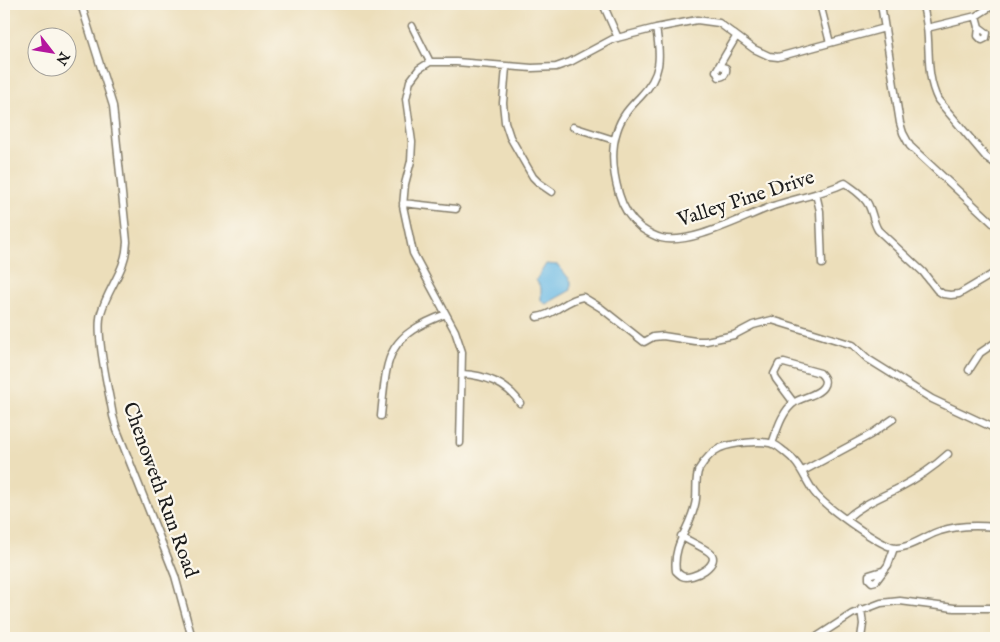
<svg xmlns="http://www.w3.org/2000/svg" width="1000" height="642" viewBox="0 0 1000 642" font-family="'IM FELL English',serif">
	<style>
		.water { fill: #6abae5; stroke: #436b80 }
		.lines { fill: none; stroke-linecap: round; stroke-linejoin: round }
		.minor-casing { stroke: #847d6b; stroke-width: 9 }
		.minor { stroke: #fff; stroke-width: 6 }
		.labels { text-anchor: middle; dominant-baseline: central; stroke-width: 4.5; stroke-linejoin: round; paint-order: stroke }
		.street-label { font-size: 20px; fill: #1c1c1c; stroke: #fbf7ec }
	</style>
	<rect width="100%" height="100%" fill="#fbf7ec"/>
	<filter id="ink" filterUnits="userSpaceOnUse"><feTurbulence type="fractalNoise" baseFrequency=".02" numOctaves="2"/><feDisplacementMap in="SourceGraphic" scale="10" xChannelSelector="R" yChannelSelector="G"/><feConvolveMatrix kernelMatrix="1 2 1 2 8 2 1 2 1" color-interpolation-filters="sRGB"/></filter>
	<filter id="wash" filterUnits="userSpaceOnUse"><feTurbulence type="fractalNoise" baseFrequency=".0096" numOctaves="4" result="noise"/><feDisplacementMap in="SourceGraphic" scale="20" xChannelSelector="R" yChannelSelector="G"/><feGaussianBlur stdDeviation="1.12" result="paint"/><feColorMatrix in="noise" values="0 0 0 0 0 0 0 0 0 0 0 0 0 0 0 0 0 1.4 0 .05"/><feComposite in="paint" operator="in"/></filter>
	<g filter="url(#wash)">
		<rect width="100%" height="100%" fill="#ecdeba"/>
		<!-- water -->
		<path class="water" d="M546 264 558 265 571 281V290L546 304 541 301V288L536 280Z"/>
	</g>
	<g filter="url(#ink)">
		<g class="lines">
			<!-- minor casing -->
			<g class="minor-casing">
				<path id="minor" d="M81 4 113 106 127 242C126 271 108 287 101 313 95 335 109 391 113 416L117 430 175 576 192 638
					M603 4 618 38
					M820 4 830 43
					M881 4 900 123 903 133 910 146 996 226
					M923 4C924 11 926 19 927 27 930 52 926 76 938 100L986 157 996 164
					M976 16 979 27 978 36 982 40 986 38 987 33 979 27
					M412 26 430 62
					M656 28C661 57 662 75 640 97 630 107 621 117 617 131 610 152 613 173 619 194 623 208 630 219 641 228 647 232 654 236 661 238 689 246 745 216 773 206 797 198 822 194 845 183 853 189 865 196 869 206 873 214 873 222 878 230L923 272 937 290 943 294 951 295 959 294 996 272
					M927 28 976 16 995 4
					M720 66 726 68C727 73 724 77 719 77L716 71 736 37
					M506 67 503 103 505 122 510 137 533 177 539 183 552 192
					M573 127 614 140
					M816 194 820 211 822 264
					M403 203 456 209
					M537 317C555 315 566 299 583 297L601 308 644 342 653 337 663 336 695 341H706L734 335 753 325 772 320 853 345 868 359 932 399 996 429
					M969 370 980 353 996 342
					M462 374C484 375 507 383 520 403
					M381 416C387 356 385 337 446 314
					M460 443 462 352 455 331 413 253 403 206 405 184 411 161 412 142 406 99 410 81 419 69 430 62H456L532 68 556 67 570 62 613 39 656 28 697 20 719 23 754 49 769 56 778 57 885 28
					M772 444C777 430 782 411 795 402 803 397 818 395 823 387 827 381 824 377 820 373L784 363 779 364 774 374 776 379 794 403
					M803 471 870 435 893 419
					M846 519C861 505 879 498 897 489 916 479 933 468 948 454
					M681 536C690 542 701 546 709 552 724 563 692 581 682 576 680 575 678 573 676 571 672 542 693 526 696 499 697 490 695 477 699 469 704 461 711 452 720 448 732 443 761 440 773 444 777 445 782 450 785 452 800 463 804 478 814 492 824 506 874 541 891 547 905 552 926 535 940 531 958 525 977 525 996 527
					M882 571 869 575V579L872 582 876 581 888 565 894 548
					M815 638 852 614 881 603 900 601 954 608H996
					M861 638 863 624 861 609"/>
			</g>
			<!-- minor -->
			<use href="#minor" class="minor"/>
		</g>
	</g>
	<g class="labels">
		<!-- street labels -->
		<g class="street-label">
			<text transform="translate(746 199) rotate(-18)">Valley Pine Drive</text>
			<text transform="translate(160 490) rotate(70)">Chenoweth Run Road</text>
		</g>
	</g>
	<!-- margin -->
	<rect width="1000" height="642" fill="none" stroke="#fbf7ec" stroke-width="20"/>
	<!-- north arrow -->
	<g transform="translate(52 52) rotate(121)"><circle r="24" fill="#fbf7ec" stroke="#a29f99"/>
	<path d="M0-4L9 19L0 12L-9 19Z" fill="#b5179e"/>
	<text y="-8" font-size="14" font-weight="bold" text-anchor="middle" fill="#1c1c1c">N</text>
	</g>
</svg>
